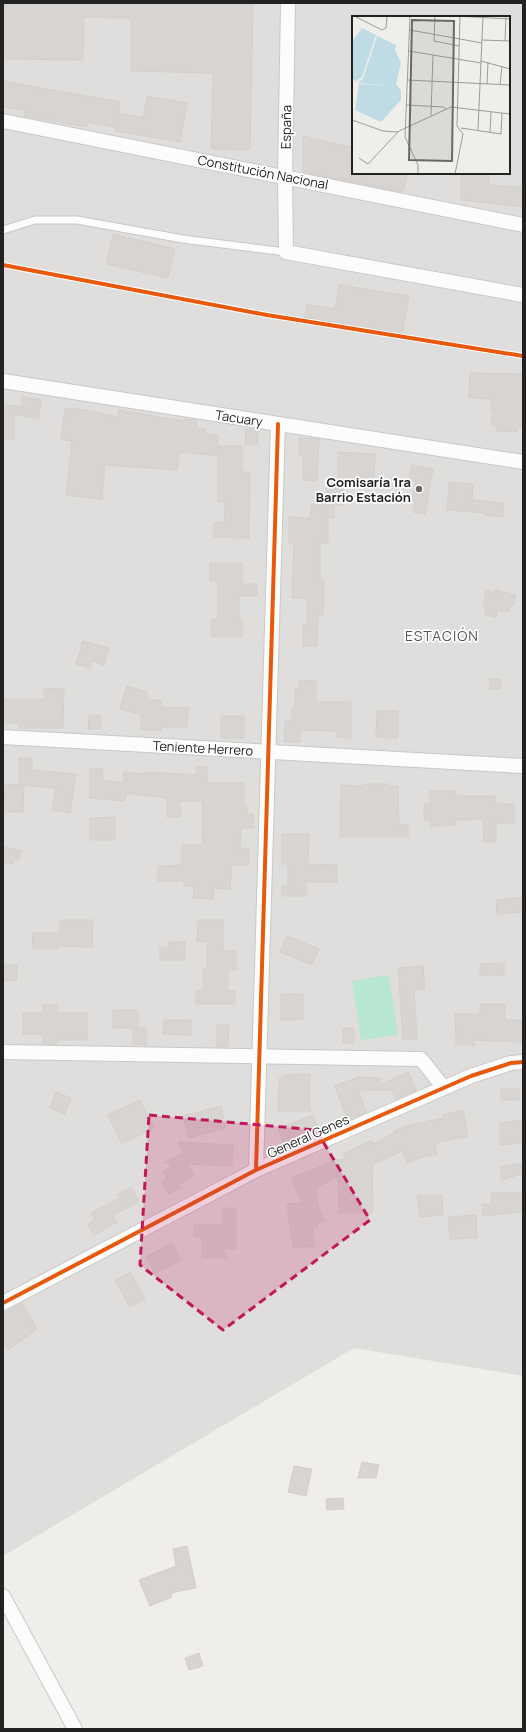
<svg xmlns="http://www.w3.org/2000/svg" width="526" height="1732" viewBox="0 0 526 1732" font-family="Manrope,sans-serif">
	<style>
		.residential { fill: #dfdedc; fill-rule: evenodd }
		.pitch { fill: #b7e6d2 }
		.building { fill: #d7d4d2; stroke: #d3d0cc }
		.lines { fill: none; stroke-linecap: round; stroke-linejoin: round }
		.lane-casing { stroke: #c9c8c7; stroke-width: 9 }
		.street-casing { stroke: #c9c8c7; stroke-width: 16 }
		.lane { stroke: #fdfcfc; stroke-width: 7 }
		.street { stroke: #fdfcfc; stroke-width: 14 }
		.cycleway-casing { stroke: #fff; stroke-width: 6 }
		.cycleway { stroke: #e8590c; stroke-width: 4 }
		.marked { fill: #c2185b; fill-opacity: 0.2; stroke: #c2185b; stroke-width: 3; stroke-dasharray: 8 5; stroke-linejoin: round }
		.poi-dot { fill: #6a6968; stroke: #fff; stroke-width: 1.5 }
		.labels { text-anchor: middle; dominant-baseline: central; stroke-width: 3.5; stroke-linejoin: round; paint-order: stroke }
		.street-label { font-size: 13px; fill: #222; stroke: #fff }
		.poi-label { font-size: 13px; font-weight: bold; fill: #222; stroke: #fff; text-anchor: end }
		.neighbourhood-label { font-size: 14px; letter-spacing: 1px; fill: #555; stroke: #fff }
		.inset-road { fill: none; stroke: #9e9c9b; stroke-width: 1 }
		.view { fill: #6a6968; fill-opacity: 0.15; stroke: #6a6968; stroke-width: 2 }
		.inset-edge { fill: none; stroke: #222; stroke-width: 2 }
	</style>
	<rect width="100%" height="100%" fill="#f0eeeb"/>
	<!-- residential -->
	<path class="residential" d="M3 3H523V1376L354 1348 3 1556ZM353 17H509V173H353Z"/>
	<!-- pitch -->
	<path class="pitch" d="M389 975 398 1035 361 1040 352 981Z"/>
	<!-- building -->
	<path class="building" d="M3 3H253L250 150 211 149 213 73 131 71V18L84 17 83 60 3 59Z
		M3 81 120 102 118 113 143 118 147 96 187 103 180 142 115 131 116 128 88 122 87 127 24 116 25 110 3 107Z
		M303 136 353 148V173H408L403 192 303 172Z
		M461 173 489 175V185L523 187V207L461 200Z
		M113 234 175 249 168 278 106 264Z
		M339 285 409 296 402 334 305 318 307 304 335 309Z
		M470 373 523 374V426L517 429V432L497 431 498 428 492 425 491 419 493 415 491 411V399L469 398Z
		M22 397 41 399 39 418 14 415V439H3V405L22 406Z
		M65 408 85 410 118 417 119 410 184 421V419L197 420 196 428 206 429 205 434 218 435 217 446H242V472H250L249 538 214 537V522L224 523 225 502H218V456L179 452 177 470 105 465 102 499 66 495 72 441 61 440Z
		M246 429H258L257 445H245Z
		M299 438 319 439 317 481 303 480V455H299Z
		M338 452 375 454 374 477H356V484L343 483V505H331H334V518H328V543H320V580H324L323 616H318L317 646H303V625H307V598H292L294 543H289V517L310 518 311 504 327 505V483H338Z
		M412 465 433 469 425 514 413 512 415 501 412 500 416 482 409 481Z
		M449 482 473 484 472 500 504 503 503 517 485 515V513L447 510Z
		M210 563H242V584H257V596H239V620H242V637H211V619H218V581H210Z
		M495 590 516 595 514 605 511 604 509 612 497 610 496 617 485 615 486 607 483 606 486 591 494 593Z
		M83 641 109 648 104 665 92 661 90 668 76 664Z
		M490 679H501V689H489Z
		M299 680 316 681V702H351V738L337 737 338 731 300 730V742H284L285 720H292V708H295V689H299Z
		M127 686 147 692V700H161V707L188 708 187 727H161V730H141V715L120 709Z
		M44 688 64 689 63 728H19L20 723H3V699H44Z
		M377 711H398V738L376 737Z
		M89 715H101V729H88Z
		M221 716H244V738H221Z
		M19 758H32V770L76 774 70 813 52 810 56 788 19 785Z
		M196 767H207V783H244V806H247V814H253L254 828H241L240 849H249V865H232L230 889 214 888 213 899 193 898 194 887 184 886V881H158V866L182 865V845H202L203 801H180L181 817H167V798L126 793 125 801 90 798V768L103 769 102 780 123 783 124 772 146 774V772L196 775Z
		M5 784 24 785 23 812H4Z
		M364 784H389V787L398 786 399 825H408V837H340L341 785 364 786Z
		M430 791H456V796H496V804H514V823H496V842H484L483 819 456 820V825L430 826V820H424V804H430Z
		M115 817V840H90V818Z
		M282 834H309L308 864 337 865V882H306V896H282V886H288V864H282Z
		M3 847 21 851 19 860 14 859 13 864 3 863Z
		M523 897V912L497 914 496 900Z
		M60 920H93L92 947 58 946V949H32L33 933H60Z
		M198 920H223V951H236V970H228V991H235V1004H196V991H203V969H207V942H197Z
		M287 936 319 949 312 965 280 952Z
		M168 942H185V960H160V947H169Z
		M504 963V975H480V964Z
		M5 964 18 966 16 981 3 980Z
		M423 966 425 989 414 990 417 1039 403 1040 398 968Z
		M281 994H303V1019L281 1020Z
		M480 1004H505V1020H523V1042L473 1040 474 1045H456L455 1014H480Z
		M43 1005H58V1013H87V1040H57V1044H43V1034H23V1013H43Z
		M113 1010H138V1028H113Z
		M164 1020H191V1035L163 1034Z
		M217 1025H229L228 1047H217Z
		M133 1028H146V1045L133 1044Z
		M343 1028H354V1043H343Z
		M408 1072 416 1090 396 1099 392 1090H358L366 1112 347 1120 335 1086 358 1077 380 1078V1085Z
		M310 1074 309 1105 311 1111H278L279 1079 285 1075Z
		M501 1089H519V1100H501Z
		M56 1092 71 1098 65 1114 50 1108Z
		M140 1100 154 1128 122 1144 108 1115Z
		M221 1106 226 1128 189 1138 183 1116Z
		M463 1110 468 1136 435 1143 437 1154 423 1157 407 1163 402 1151 372 1165 373 1213H339L338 1177 317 1187V1202L324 1222H318V1227H313L315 1246 293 1248 287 1204 302 1203 291 1178 305 1172 306 1173 334 1160 345 1159 343 1154 372 1140 373 1144 395 1133 394 1131 410 1125 444 1118 443 1115Z
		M313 1115 320 1133 285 1148 278 1129Z
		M523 1120V1143L500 1145V1123Z
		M178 1142 233 1145 232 1166 187 1164 194 1176 179 1184 181 1187 169 1194 161 1181 167 1178 163 1172 171 1167 169 1163H165L183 1152Z
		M521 1163 522 1174 501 1180V1167Z
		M132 1187 139 1202 113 1215 117 1222 94 1235 88 1224 95 1220 91 1213 120 1198 118 1194Z
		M523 1192V1212L483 1216 482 1204H492L491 1193Z
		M417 1195H442L443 1215 420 1217Z
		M222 1208H236V1249H222L227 1258H202V1237H194V1224L222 1225Z
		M476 1215 477 1238 450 1239 448 1217Z
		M172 1243 181 1260 155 1274 146 1257Z
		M130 1272 145 1299 130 1307 115 1281Z
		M22 1303 37 1329 8 1350 3 1344V1314Z
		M362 1462 379 1465 376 1478H358Z
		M294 1466 312 1469 306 1496 288 1492Z
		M343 1498 344 1509 327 1510 326 1499Z
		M187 1546 196 1588 171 1593 172 1597 150 1606 139 1580 176 1566 173 1549Z
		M199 1653 203 1666 189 1670 185 1658Z"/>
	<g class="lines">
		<!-- lane casing -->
		<g class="lane-casing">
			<path id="lane" d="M3 230 35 220H77L183 239 286 252"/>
		</g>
		<!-- street casing -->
		<g class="street-casing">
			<path id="street" d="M288 3 285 177 286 252 523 295
				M3 121 523 225
				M3 381 523 462
				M3 737 523 766
				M3 1052 421 1059 444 1088
				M256 1170 278 424
				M3 1303 256 1170 471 1076 511 1063 523 1062
				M3 1596 75 1729"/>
		</g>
		<!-- lane -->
		<use href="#lane" class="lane"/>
		<!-- street -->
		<use href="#street" class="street"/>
		<!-- cycleway casing -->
		<g class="cycleway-casing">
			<path id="cycleway" d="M3 265 267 315 523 356
				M256 1170 278 424
				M3 1303 256 1170 471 1076 511 1063 523 1062"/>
		</g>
		<!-- cycleway -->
		<use href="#cycleway" class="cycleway"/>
	</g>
	<!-- marked area -->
	<path class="marked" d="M149 1115 316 1130 370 1220 223 1330 140 1265Z"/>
	<!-- markers -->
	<circle class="poi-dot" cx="419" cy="489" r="4"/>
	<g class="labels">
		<!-- street labels -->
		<g class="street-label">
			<text transform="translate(286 127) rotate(-89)">España</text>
			<text transform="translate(263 172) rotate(11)">Constitución Nacional</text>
			<text transform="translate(239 418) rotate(9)">Tacuary</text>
			<text transform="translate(203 748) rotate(3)">Teniente Herrero</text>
			<text transform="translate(308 1136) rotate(-24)">General Genes</text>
		</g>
		<!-- poi labels -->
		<g class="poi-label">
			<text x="411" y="482">Comisaría 1ra<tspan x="411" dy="15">Barrio Estación</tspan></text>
		</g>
		<!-- neighbourhood labels -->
		<g class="neighbourhood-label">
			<text x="442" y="635">ESTACIÓN</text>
		</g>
	</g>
	<!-- overview -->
	<g transform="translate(352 16)">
		<rect width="158" height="158" fill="#f0eeeb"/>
		<path d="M10 12 24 19 10 61 4 65 0 63V26ZM25 20 44 29 43 34 49 47 44 68 49 75V84L29 106 3 94 7 68 43 70 6 67 11 63Z" fill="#bfdbe3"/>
		<path class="inset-road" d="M2 0 30 14 34 12 35 0M58 0 53 121 66 149V158M83 0 82 25 107 30M103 0 158 3M58 14 130 27M130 24 158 25M153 25 154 0M57 35 129 47M129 45 158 53M55 64 158 69M135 68 136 46M148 69 150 50M54 89 92 91 94 93M79 99 81 39M0 104 31 115 46 116M109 112 149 118 150 97M126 114 131 0M138 116 139 96M7 142 16 148 47 115 99 91 158 98M103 158 111 118 105 110 108 0"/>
		<path class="view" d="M60 4 102 5 100 145 57 144Z"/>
		<rect width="158" height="158" class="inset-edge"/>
	</g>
	<!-- border -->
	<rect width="526" height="1732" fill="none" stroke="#222222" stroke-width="8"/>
</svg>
